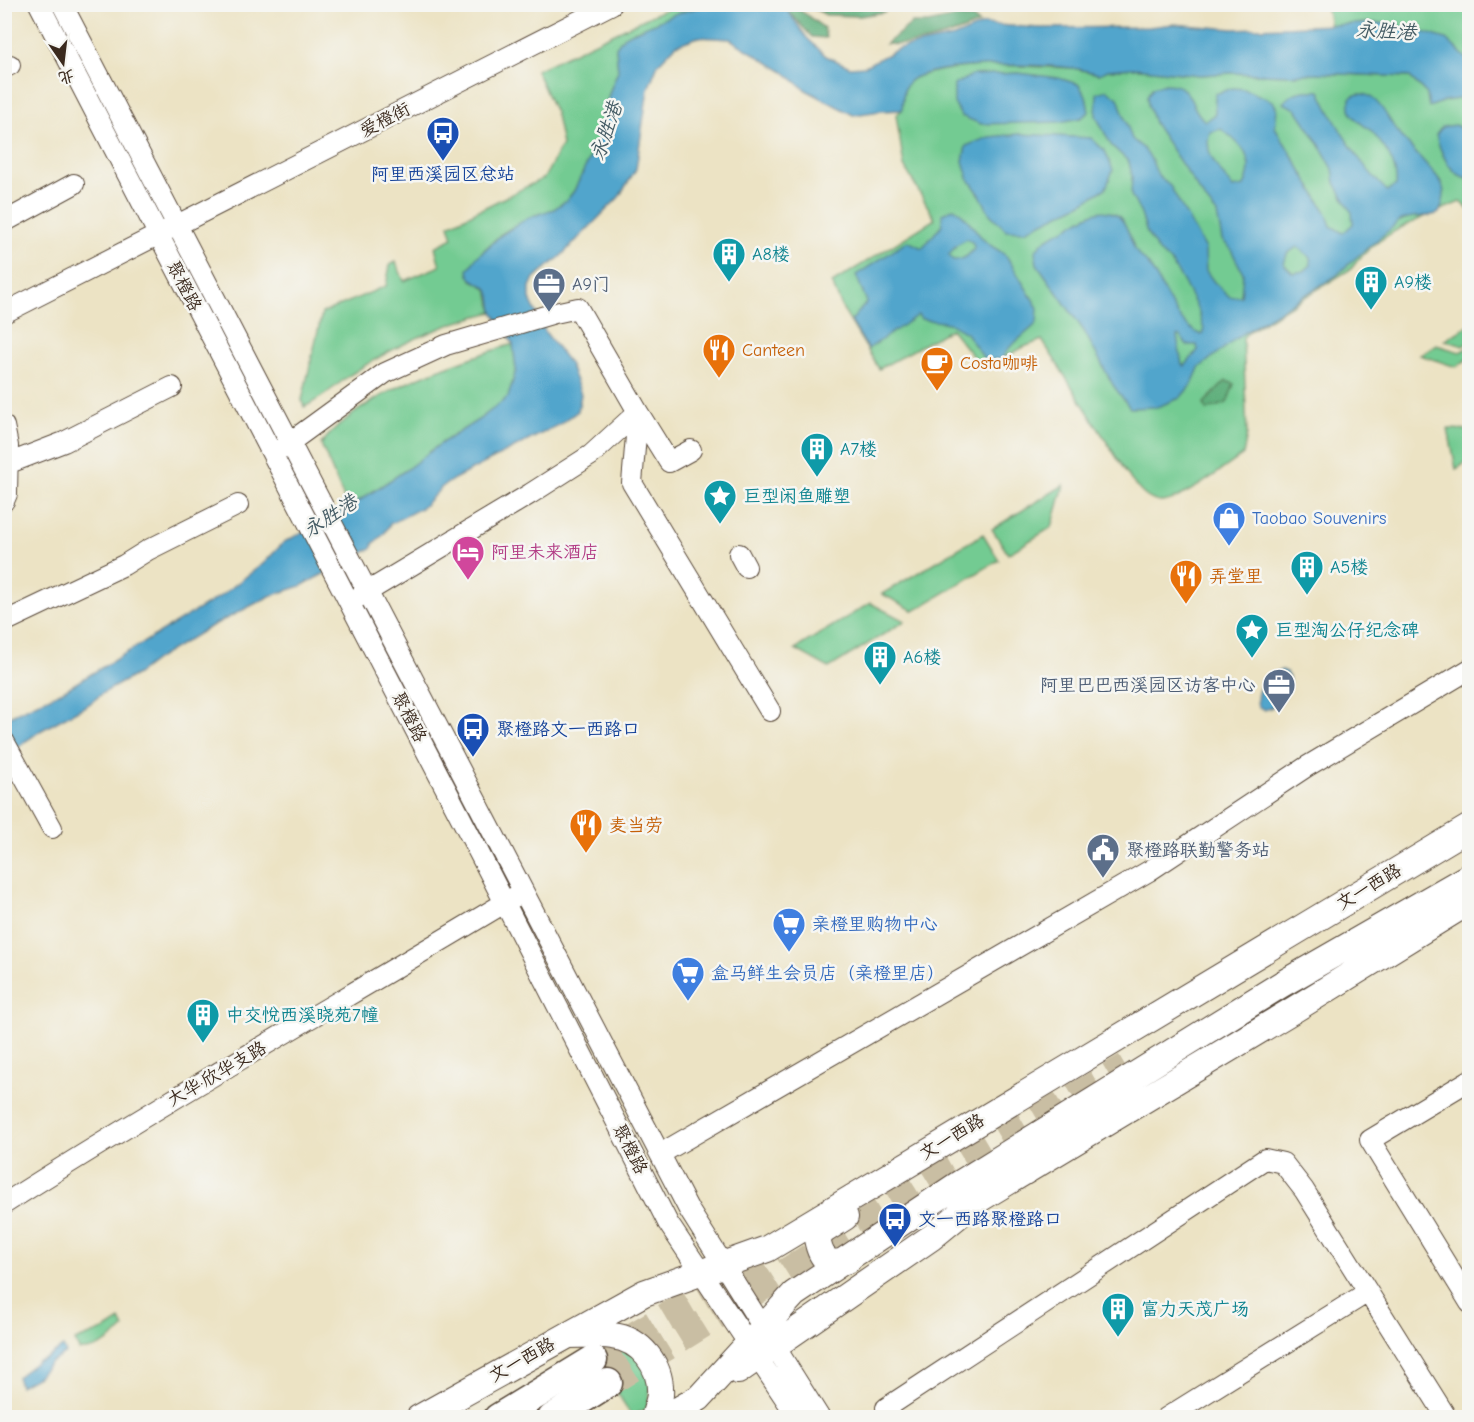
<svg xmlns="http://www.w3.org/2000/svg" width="1474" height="1422" viewBox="0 0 1474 1422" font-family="'Comic Neue','LXGW WenKai TC',sans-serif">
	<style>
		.green { fill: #73cb92; stroke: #577a58; stroke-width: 1.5 }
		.forest { fill: #5eaf7c; stroke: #4c6c4d; stroke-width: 1.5 }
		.water { fill: #51a5cc; stroke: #466875; stroke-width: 1.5; fill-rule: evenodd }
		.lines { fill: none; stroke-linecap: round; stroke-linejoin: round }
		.highway-tunnel { stroke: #c9bea3; stroke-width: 28; stroke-dasharray: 28 14; stroke-linecap: butt }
		.minor-casing { stroke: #564637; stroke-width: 22 }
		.major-casing { stroke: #564637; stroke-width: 28 }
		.highway-casing { stroke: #564637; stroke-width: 31 }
		.minor { stroke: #fff; stroke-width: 20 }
		.major { stroke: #fff; stroke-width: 26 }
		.highway { stroke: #fff; stroke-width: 28 }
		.labels { text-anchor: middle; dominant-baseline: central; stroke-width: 5; stroke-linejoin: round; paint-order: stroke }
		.street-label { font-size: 18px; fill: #3b2a1e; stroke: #f6f6f2 }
		.transit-label { font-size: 18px; fill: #164399; stroke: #f6f6f2; text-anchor: start }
		.culture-label { font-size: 18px; fill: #0d838f; stroke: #f6f6f2; text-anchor: start }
		.service-label { font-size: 18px; fill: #4e5e75; stroke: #f6f6f2; text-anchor: start }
		.food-label { font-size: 18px; fill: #c56008; stroke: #f6f6f2; text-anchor: start }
		.shop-label { font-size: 18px; fill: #366cbe; stroke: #f6f6f2; text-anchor: start }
		.hotel-label { font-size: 18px; fill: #b23c85; stroke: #f6f6f2; text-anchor: start }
		.water-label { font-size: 20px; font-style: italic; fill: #445b64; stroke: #f6f6f2 }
	</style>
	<rect width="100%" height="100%" fill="#f6f6f2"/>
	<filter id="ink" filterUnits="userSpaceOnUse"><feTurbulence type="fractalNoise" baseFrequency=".0167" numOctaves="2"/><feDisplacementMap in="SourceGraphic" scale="12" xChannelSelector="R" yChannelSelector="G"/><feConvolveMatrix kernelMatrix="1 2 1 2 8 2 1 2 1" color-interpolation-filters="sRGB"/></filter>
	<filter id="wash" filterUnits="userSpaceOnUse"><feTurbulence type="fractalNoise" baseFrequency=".008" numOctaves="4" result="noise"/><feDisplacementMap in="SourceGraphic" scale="24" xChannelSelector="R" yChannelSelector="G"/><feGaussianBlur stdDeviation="1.35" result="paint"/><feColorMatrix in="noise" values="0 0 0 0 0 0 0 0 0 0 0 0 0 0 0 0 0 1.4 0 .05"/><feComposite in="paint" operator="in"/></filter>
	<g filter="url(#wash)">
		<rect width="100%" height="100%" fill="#ece3c4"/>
		<!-- green -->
		<path class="green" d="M679 5H707L634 31 616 47 618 71 610 91 596 145 574 191 567 200 554 209 527 218 501 234 481 253 472 280C494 289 487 294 493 312 441 324 394 346 350 375 335 386 322 399 304 407L302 400 322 313 386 286 390 265 396 262 404 281 440 266 435 247 453 238 449 225 544 178 562 145 556 115 536 70 659 12Z
			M1326 5H1469V65L1465 57 1381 23H1365L1330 26Z
			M993 65 1073 68 1099 74 1108 70 1133 68 1200 75 1231 73 1292 75 1317 73 1410 77 1427 94 1429 107 1444 101 1464 98 1469 106V210L1460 202C1421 219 1377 232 1351 269L1248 332 1243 338 1247 434 1243 455C1226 466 1179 503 1161 502 1147 501 1139 490 1131 480L1042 340 1024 347 983 369 951 329 879 369 843 310 832 283 935 219 904 166 896 115 902 110C902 101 902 91 908 83 917 70 976 66 993 65Z
			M1469 325V342L1463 346 1445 340Z
			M513 344 516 370 508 397 480 419 440 444 406 470 348 508 321 444C364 391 450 364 513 344Z
			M1436 345 1460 352 1469 347V358L1456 367 1420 355Z
			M1448 429 1469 430V461L1456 469Z
			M1064 485 1052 527 1008 554 992 529Z
			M983 534 999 560 914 611 882 594Z
			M870 603 905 621 829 668 795 649Z
			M120 1320 124 1328C112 1339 97 1352 79 1350L75 1341 106 1329Z
			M625 1344 653 1375 647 1408 632 1417 590 1347Z"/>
		<!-- forest -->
		<path class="forest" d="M775 5H793L824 28 826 38 812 37 788 11Z
			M807 5H884L885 12 860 16 826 15Z
			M894 5V4L952 5 949 8C931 10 910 15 894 5Z
			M956 17 973 18 979 23C954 35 914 47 886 44L912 23H928Z
			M1226 381 1234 384 1227 403 1206 410 1204 403Z"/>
		<!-- water -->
		<path class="water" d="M707 5H775L788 11 807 38 826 56 850 67 865 66 900 48 954 37 984 24 1039 28 1149 27 1174 24 1233 29 1381 23 1410 28 1446 39 1465 57 1469 65V106L1464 98 1444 101 1429 107 1427 94 1410 77 1317 73 1292 75 1231 73 1200 75 1133 68 1108 70 1099 74C1090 72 1081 69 1072 68 1039 64 936 62 911 80 902 86 903 100 902 110L881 111 853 115 806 90 784 72 730 39 698 37 676 45 658 64 648 89 636 169 619 197 560 257 534 278 530 287V299L546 333 569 363 581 394 578 411 560 424 454 479 442 487 423 507 390 524 384 534 373 544 372 548 301 586 270 596 206 629 157 659 137 674 103 693 89 704 40 731 5 757V718L63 691 219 597 264 563 284 542 348 508 406 470 440 444 480 419 508 397 516 370 513 344 493 312 491 297 487 288 473 280 469 275 468 270 476 258 501 235 527 218 554 209 567 200 574 191 596 145 610 91 618 71 616 47 624 36 675 14Z
			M1018 73 1058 78 1078 84 1086 96 1089 112 1081 118 1060 122 981 124 961 116 954 103V85L972 75Z
			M1166 84C1195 85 1187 106 1205 121L1215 114V94L1233 88 1244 89 1273 101 1277 109 1275 127 1326 212 1331 226 1343 233 1353 224 1352 213 1335 183 1333 169 1318 142 1296 109 1283 103C1294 90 1304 90 1320 91 1337 128 1359 163 1387 191L1396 185C1398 164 1384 146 1371 131 1364 124 1355 122 1351 112 1349 108 1350 102 1350 98 1357 93 1365 93 1372 98 1384 106 1389 122 1398 132 1411 149 1426 163 1439 179 1447 191 1444 201 1439 213 1426 219 1412 214 1400 221L1352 261 1336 276 1242 334 1199 368 1192 384 1180 398 1157 407 1130 408 1113 385 1084 331 1037 264 1035 251C1048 234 1056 235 1072 225 1085 217 1099 206 1115 214 1126 219 1130 239 1135 249 1139 256 1146 261 1150 267 1166 290 1175 324 1202 335L1204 330 1198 310 1183 281 1171 262 1158 251 1147 233 1141 214 1131 195 1132 176 1129 162 1111 145 1096 116 1097 93 1107 90 1118 98 1132 139 1144 149 1152 161 1158 176 1170 186 1205 249 1206 271 1214 282 1230 297 1241 296 1243 273 1230 248 1222 240 1217 214 1205 199 1154 123 1148 105 1147 96 1153 87ZM1221 129C1243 145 1257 160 1244 186L1233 188C1221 171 1202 155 1210 132ZM1297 247 1310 257 1311 265 1304 271 1293 273 1284 264 1287 254ZM1177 336H1180L1187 345H1197L1198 350 1185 366 1182 365Z
			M1455 125 1469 133V178C1450 177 1440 151 1436 135L1442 127Z
			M1020 134 1091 138 1105 151 1113 170 1106 188 1084 202 1025 231 1006 230 990 214 980 195 968 178 963 161 966 146 989 137Z
			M954 208C968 216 973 229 984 240 990 247 1001 250 1007 257L1038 308 1037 322 1034 326 1010 347 1001 359 985 360 966 333 949 323 921 319 918 315 868 349 851 321 867 302 856 275 908 241 922 248 942 225V214ZM967 239 973 243 974 249C968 256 962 261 953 260L949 255 956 245Z
			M1282 670 1287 672C1295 689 1281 706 1264 710L1258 706C1254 689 1266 674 1282 670Z
			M63 1347 66 1353 50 1363 38 1376 20 1386 17 1377 38 1361 45 1359Z"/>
	</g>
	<g filter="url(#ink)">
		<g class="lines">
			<!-- highway-tunnel -->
			<path class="highway-tunnel" d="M593 1360 775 1252
				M608 1383 947 1172 1126 1067"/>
			<!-- minor casing -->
			<g class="minor-casing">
				<path id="minor" d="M39 4 491 876 668 1223 798 1418
					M62 4 689 1210 820 1418
					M4 68 10 65
					M4 222 74 184
					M4 313 612 4
					M4 426 8 446 7 494 4 501
					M282 448 385 373 446 345 555 313 578 308 638 412 632 483 770 711
					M7 464 64 442 172 387
					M739 554 746 567
					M357 598 530 494 591 455 638 412 669 462 691 450
					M4 622 124 565 148 550 238 505
					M4 741 52 828
					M1470 1080 1370 1140 1470 1303
					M660 1154 1149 871 1306 767 1470 669
					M4 1204C172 1097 345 999 516 896
					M892 1418 886 1408 1265 1159 1283 1163 1304 1190 1447 1418
					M1166 1418 1368 1292"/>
			</g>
			<!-- major casing -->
			<g class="major-casing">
				<path id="major" d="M845 1217 823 1231 817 1239C821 1259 828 1267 848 1260
					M570 1335C584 1335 598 1334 612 1336 641 1339 662 1366 660 1395 659 1402 656 1410 654 1418
					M738 1371 932 1237 976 1201 1295 1009 1470 901
					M419 1418 644 1293 767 1249 1470 827
					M664 1418 699 1398 794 1294 959 1184 1282 984 1470 876"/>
			</g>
			<!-- highway casing -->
			<g class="highway-casing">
				<path id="highway" d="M498 1418 593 1360
					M552 1418 608 1383"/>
			</g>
			<!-- minor -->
			<use href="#minor" class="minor"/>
			<!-- major -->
			<use href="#major" class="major"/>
			<!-- highway -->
			<use href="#highway" class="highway"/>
		</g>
	</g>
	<!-- icons -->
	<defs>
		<g id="bus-pin" transform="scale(1.725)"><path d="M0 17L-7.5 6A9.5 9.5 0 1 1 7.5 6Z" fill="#1a4fb4" stroke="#f6f6f2"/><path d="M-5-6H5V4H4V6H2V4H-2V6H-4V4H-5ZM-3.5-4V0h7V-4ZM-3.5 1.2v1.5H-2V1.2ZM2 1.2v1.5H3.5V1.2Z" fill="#fff"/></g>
		<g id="building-pin" transform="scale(1.725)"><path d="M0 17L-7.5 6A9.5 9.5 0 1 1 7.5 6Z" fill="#0f9aa8" stroke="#f6f6f2"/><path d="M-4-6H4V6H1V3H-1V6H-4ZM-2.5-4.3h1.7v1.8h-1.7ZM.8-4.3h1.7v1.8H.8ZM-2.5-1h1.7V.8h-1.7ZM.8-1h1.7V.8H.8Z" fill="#fff"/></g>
		<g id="office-pin" transform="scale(1.725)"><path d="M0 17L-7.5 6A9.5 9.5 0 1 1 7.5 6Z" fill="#5c6f8a" stroke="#f6f6f2"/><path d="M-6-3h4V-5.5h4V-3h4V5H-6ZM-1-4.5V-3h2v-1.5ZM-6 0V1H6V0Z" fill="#fff"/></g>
		<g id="restaurant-pin" transform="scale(1.725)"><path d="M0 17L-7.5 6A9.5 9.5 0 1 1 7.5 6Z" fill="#e8710a" stroke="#f6f6f2"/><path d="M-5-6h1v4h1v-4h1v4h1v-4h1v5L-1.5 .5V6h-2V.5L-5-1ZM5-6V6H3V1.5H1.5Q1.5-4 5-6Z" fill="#fff"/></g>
		<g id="cafe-pin" transform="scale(1.725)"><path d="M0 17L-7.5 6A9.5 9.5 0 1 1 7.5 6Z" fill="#e8710a" stroke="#f6f6f2"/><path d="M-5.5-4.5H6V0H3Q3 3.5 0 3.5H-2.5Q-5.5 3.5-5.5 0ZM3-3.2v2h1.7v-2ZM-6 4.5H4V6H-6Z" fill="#fff"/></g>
		<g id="sight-pin" transform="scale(1.725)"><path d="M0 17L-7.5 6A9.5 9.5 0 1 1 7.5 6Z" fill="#0f9aa8" stroke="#f6f6f2"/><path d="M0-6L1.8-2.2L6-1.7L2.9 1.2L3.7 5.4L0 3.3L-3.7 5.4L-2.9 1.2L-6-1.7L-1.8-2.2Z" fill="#fff"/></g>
		<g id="shop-pin" transform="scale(1.725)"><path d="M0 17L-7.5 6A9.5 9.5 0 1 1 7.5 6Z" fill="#3f7fe0" stroke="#f6f6f2"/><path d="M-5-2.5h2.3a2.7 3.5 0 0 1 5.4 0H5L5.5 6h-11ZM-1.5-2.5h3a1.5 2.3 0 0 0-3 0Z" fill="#fff"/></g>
		<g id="hotel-pin" transform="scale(1.725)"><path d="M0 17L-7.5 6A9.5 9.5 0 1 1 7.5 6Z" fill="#d1479c" stroke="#f6f6f2"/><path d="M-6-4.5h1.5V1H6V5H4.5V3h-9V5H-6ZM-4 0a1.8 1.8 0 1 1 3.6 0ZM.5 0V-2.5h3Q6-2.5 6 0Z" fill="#fff"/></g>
		<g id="civic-pin" transform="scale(1.725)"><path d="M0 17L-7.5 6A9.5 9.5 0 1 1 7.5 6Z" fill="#5c6f8a" stroke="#f6f6f2"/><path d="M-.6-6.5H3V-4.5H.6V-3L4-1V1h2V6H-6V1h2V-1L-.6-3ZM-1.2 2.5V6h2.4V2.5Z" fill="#fff"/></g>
		<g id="supermarket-pin" transform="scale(1.725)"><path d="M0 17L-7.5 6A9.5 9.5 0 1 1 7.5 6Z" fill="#3f7fe0" stroke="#f6f6f2"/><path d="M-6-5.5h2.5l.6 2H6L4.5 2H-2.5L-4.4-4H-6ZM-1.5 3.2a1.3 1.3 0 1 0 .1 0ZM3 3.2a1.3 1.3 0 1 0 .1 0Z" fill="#fff"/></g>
	</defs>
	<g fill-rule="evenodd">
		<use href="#bus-pin" x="443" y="133"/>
		<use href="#building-pin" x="729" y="254"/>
		<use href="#building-pin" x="1371" y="282"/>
		<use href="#office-pin" x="549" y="284"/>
		<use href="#restaurant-pin" x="719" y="350"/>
		<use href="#cafe-pin" x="937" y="363"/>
		<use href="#building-pin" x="817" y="449"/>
		<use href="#sight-pin" x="720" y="496"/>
		<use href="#shop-pin" x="1229" y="518"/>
		<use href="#hotel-pin" x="468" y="552"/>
		<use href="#building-pin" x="1307" y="567"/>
		<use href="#restaurant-pin" x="1186" y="576"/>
		<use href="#sight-pin" x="1252" y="630"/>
		<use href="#building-pin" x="880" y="657"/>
		<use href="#office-pin" x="1279" y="685"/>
		<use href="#bus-pin" x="473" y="729"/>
		<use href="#restaurant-pin" x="586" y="825"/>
		<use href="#civic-pin" x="1103" y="850"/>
		<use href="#supermarket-pin" x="789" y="924"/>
		<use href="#supermarket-pin" x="688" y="973"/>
		<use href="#building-pin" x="203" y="1015"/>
		<use href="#bus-pin" x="895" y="1219"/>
		<use href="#building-pin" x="1118" y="1309"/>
	</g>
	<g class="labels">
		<!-- street labels -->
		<g class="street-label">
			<text transform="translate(385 120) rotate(-27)">爱橙街</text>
			<text transform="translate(184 286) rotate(63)">聚橙路</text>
			<text transform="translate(409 717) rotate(63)">聚橙路</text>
			<text transform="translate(1369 887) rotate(-31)">文一西路</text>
			<text transform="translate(217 1074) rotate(-30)">大华·欣华支路</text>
			<text transform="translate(952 1137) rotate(-31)">文一西路</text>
			<text transform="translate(630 1149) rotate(63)">聚橙路</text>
			<text transform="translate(522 1360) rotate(-29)">文一西路</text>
		</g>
		<!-- transit labels -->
		<g class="transit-label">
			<text x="443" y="174" text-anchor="middle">阿里西溪园区总站</text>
			<text x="496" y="729">聚橙路文一西路口</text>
			<text x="918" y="1219">文一西路聚橙路口</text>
		</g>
		<!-- culture labels -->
		<g class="culture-label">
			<text x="752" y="254">A8楼</text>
			<text x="1394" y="282">A9楼</text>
			<text x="840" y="449">A7楼</text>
			<text x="743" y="496">巨型闲鱼雕塑</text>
			<text x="1330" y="567">A5楼</text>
			<text x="1275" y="630">巨型淘公仔纪念碑</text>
			<text x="903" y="657">A6楼</text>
			<text x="226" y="1015">中交悦西溪晓苑7幢</text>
			<text x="1141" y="1309">富力天茂广场</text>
		</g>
		<!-- service labels -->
		<g class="service-label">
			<text x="572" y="284">A9门</text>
			<text x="1256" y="685" text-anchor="end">阿里巴巴西溪园区访客中心</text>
			<text x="1126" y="850">聚橙路联勤警务站</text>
		</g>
		<!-- food labels -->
		<g class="food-label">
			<text x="742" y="350">Canteen</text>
			<text x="960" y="363">Costa咖啡</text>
			<text x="1209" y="576">弄堂里</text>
			<text x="609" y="825">麦当劳</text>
		</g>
		<!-- shop labels -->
		<g class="shop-label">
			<text x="1252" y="518">Taobao Souvenirs</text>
			<text x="812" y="924">亲橙里购物中心</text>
			<text x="711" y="973">盒马鲜生会员店（亲橙里店）</text>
		</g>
		<!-- hotel labels -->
		<g class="hotel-label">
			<text x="491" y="552">阿里未来酒店</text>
		</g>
		<!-- water labels -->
		<g class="water-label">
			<text transform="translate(1386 31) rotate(3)">永胜港</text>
			<text transform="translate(606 131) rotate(-71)">永胜港</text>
			<text transform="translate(330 516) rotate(-33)">永胜港</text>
		</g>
	</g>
	<!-- margin -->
	<rect width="1474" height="1422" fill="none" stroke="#f6f6f2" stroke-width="24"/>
	<!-- north arrow -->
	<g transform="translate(63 63) rotate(166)" stroke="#f6f6f2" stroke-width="4.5" paint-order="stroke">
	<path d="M0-4.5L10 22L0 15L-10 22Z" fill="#3b2a1e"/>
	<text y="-9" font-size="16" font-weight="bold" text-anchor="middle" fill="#3b2a1e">北</text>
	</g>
</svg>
